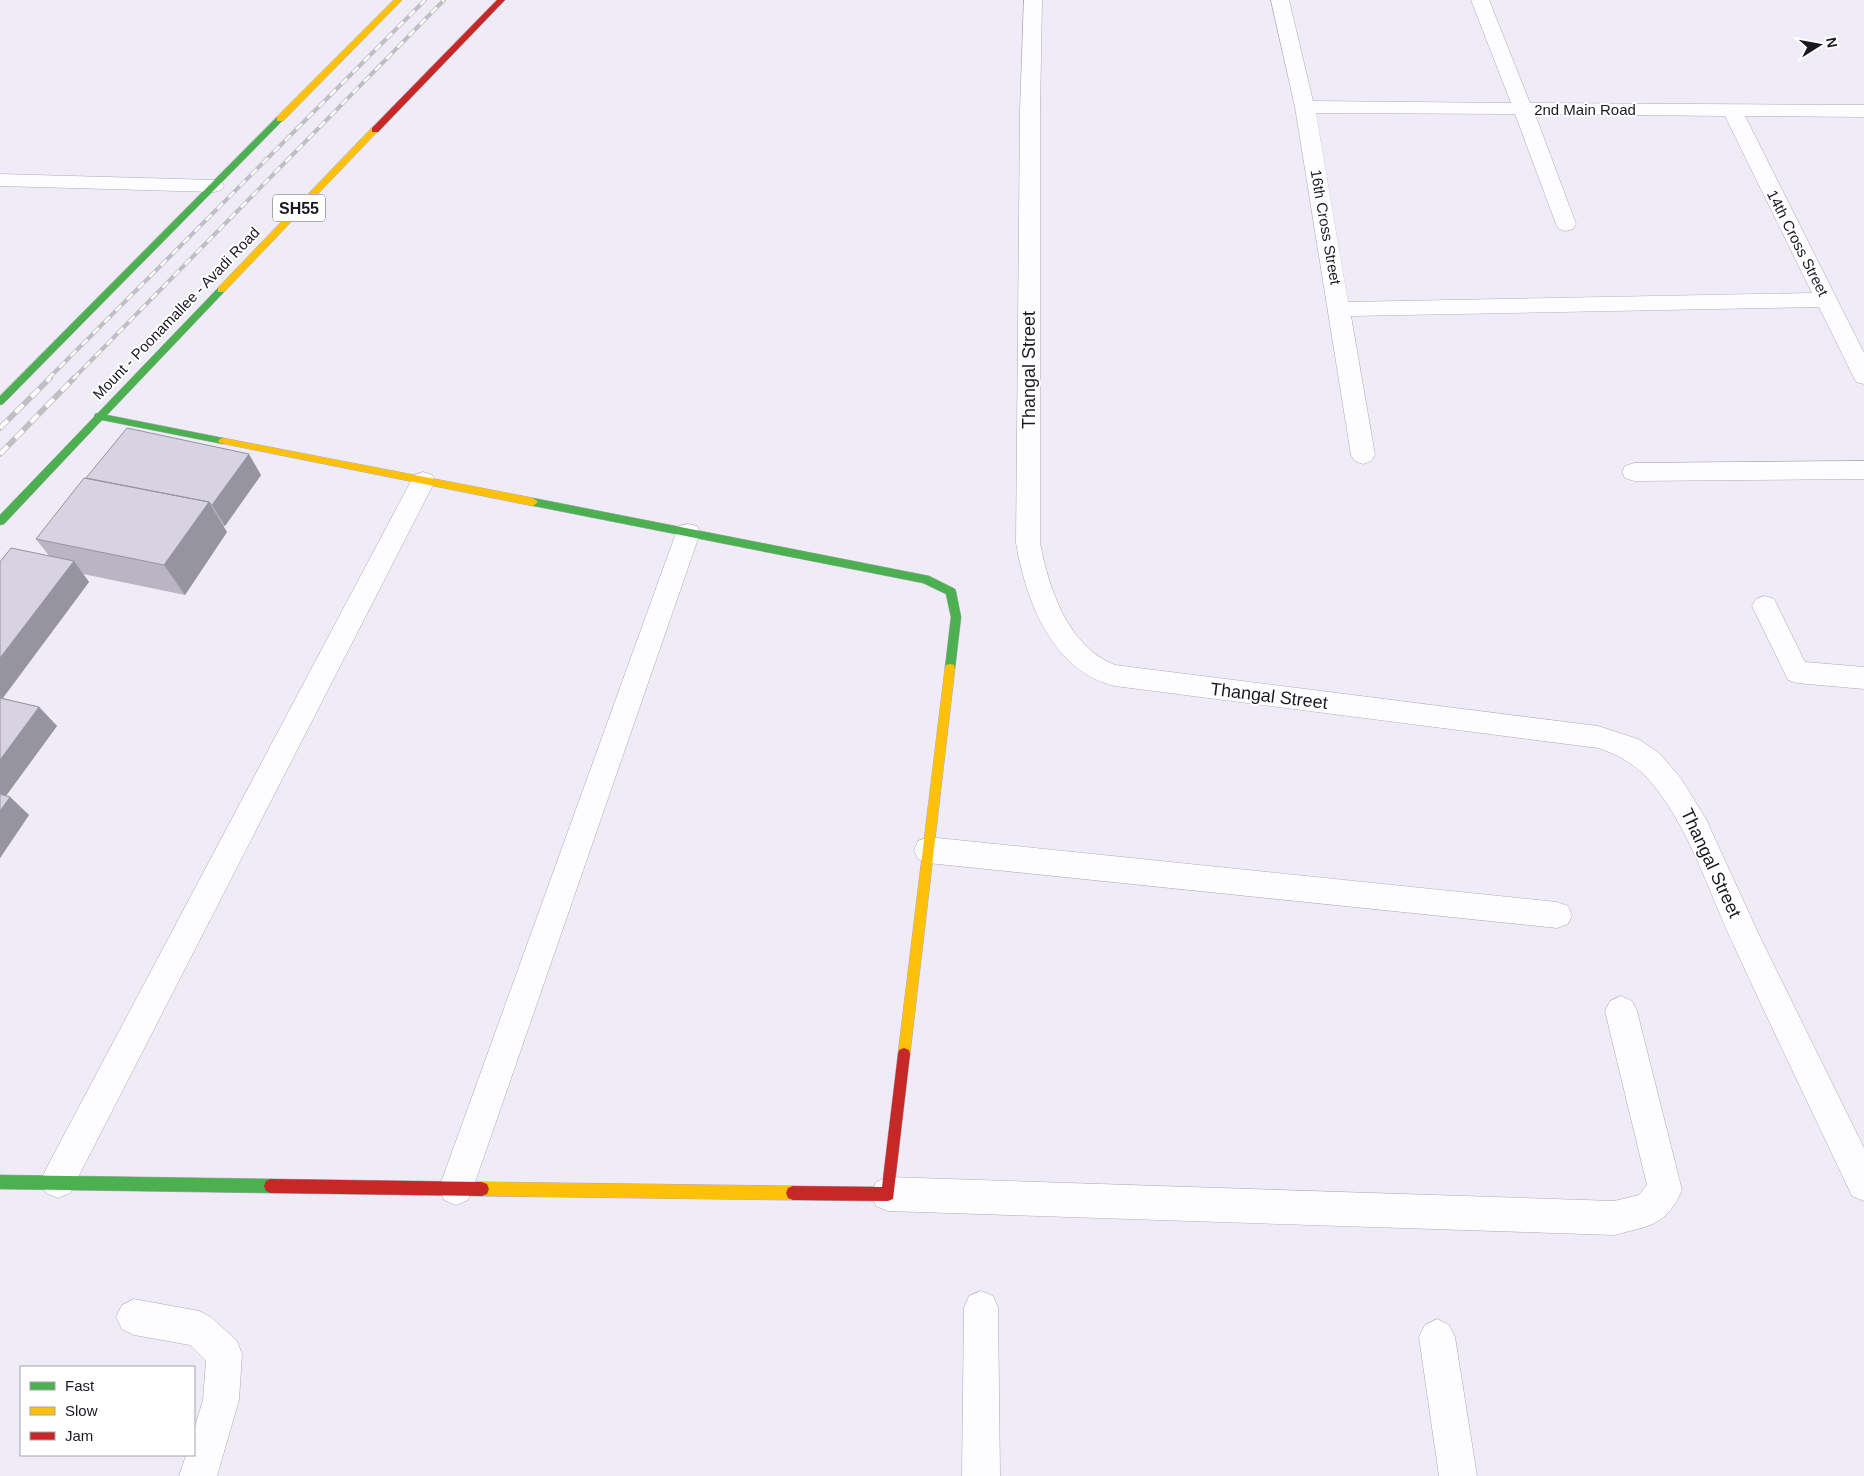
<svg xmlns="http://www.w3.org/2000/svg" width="1864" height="1476" viewBox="0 0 1864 1476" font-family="Arial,sans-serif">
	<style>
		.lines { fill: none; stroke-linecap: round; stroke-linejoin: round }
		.street-casing { stroke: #adaab5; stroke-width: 1 }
		.fast-casing { stroke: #adaab5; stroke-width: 1 }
		.slow-casing { stroke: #adaab5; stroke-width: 1 }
		.jam-casing { stroke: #adaab5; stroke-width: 1 }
		.street { fill: #fdfcfe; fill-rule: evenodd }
		.fast { fill: #4caf50; fill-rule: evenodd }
		.slow { fill: #ffc107; fill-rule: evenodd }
		.jam { fill: #c62828; fill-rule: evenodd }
		.rail-far1-casing { stroke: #bfbec2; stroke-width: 4 }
		.rail-casing { stroke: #bfbec2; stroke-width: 5.5 }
		.rail-far1 { stroke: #fff; stroke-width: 2.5; stroke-dasharray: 8; stroke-linecap: butt }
		.rail { stroke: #fff; stroke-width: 4; stroke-dasharray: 11; stroke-linecap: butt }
		.wall { fill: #b9b5c2 }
		.shaded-wall { fill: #96949e }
		.building { fill: #d7d3e2; stroke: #96949e }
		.labels { text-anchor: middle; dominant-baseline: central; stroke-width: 4; stroke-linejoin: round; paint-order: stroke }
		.far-street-label { font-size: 15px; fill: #1b1824; stroke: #fff }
		.shield { fill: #fff; stroke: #5f5d66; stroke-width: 1 }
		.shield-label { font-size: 16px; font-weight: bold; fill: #1b1824 }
		.street-label { font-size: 18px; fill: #1b1824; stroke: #fff }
	</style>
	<rect width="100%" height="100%" fill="#efecf8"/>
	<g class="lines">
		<!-- street casing -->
		<g class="street-casing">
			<path id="street" d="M1024 0H1042L1040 111V543C1049 588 1067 646 1115 665L1598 726 1638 739 1658 752 1680 777 1706 819 1759 935 1864 1148V1201L1852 1196C1813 1113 1773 1031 1735 948 1711 897 1694 841 1661 795 1644 771 1626 757 1598 748L1115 686C1052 671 1026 601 1016 543L1020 111Z
				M1271 0H1289L1313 101 1511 103 1471 0H1489L1530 103 1864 105V117L1745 116 1864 353V384L1856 382 1853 376 1819 307 1351 316 1375 455 1371 461 1363 464 1355 461 1351 455 1295 107ZM1316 113 1515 114 1556 224 1559 229 1566 231 1573 229 1576 224 1535 114 1725 116 1812 293 1348 302Z
				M0 174 214 180 221 182 224 186 221 190 214 192 0 186Z
				M1864 461V479L1634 481 1625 478 1622 472 1625 466 1634 463Z
				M423 472 432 475 435 481 70 1193 58 1198 46 1193 41 1181 46 1169 411 481 414 475Z
				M688 524 697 526 700 533 473 1188 468 1200 456 1205 444 1200 439 1188 676 533 679 526Z
				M1765 596 1774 599 1805 662 1864 667V689L1797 683 1788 680 1752 606 1756 599Z
				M928 837 1557 902 1568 906 1572 915 1568 924 1557 928 928 863 918 859 914 850 918 841Z
				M1621 996 1632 1001 1637 1011 1682 1190C1667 1226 1648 1226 1614 1235L888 1211 876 1206 871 1194 876 1182 888 1177 1614 1201 1639 1195 1647 1185 1605 1011 1610 1001Z
				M981 1291 993 1296 998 1308 1000 1476H962L964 1308 969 1296Z
				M134 1299 199 1311 211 1317 237 1341 242 1354 239 1400 217 1476H179L186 1455H194V1430L203 1400 206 1361 190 1345 134 1335 122 1329 116 1317 122 1305Z
				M1437 1319 1449 1325 1455 1337 1477 1476H1439L1419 1337 1425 1325Z"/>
		</g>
		<!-- fast casing -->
		<g class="fast-casing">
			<path id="fast" d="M277 117 284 119 3 404 0 405V396Z
				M221 287 225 290 224 292 107 415 223 438 226 439 228 441 226 443 223 444 102 420 4 524 0 525V515L94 417 95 414 98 413 218 288Z
				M533 498 929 576 955 589 956 592 961 617 955 668 954 671H946L945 668 951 617 946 594 923 583 529 505 528 502Z
				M0 1175 271 1179 276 1181 278 1186 276 1191 271 1193 0 1189Z"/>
		</g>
		<!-- slow casing -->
		<g class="slow-casing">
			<path id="slow" d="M394 0H402L283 121H277V117Z
				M372 128 379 130 224 292H218V288Z
				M223 438 533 498 538 502 533 506 220 443 218 441 220 439Z
				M950 664 954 665 955 668 910 1054 909 1058 904 1060 899 1058 898 1054 945 668 946 665Z
				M482 1182 793 1186 798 1188 800 1193 798 1198 793 1200 482 1196 477 1194 475 1189 477 1184Z"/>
		</g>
		<!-- jam casing -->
		<g class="jam-casing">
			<path id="jam" d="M497 0H505L378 132H372V128Z
				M904 1048 909 1050 910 1054 893 1199 888 1201 793 1200 788 1198 786 1193 788 1188 793 1186 882 1187 898 1054 899 1050Z
				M271 1179 482 1182 487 1184 489 1189 487 1194 482 1196 271 1193 266 1191 264 1186 266 1181Z"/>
		</g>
		<!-- street -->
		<use href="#street" class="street"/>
		<!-- fast -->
		<use href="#fast" class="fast"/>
		<!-- slow -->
		<use href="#slow" class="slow"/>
		<!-- jam -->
		<use href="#jam" class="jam"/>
		<!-- rail-far1 casing -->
		<g class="rail-far1-casing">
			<path id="rail-far1" d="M48 379 425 0
				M73 379 444 0"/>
		</g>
		<!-- rail casing -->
		<g class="rail-casing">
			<path id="rail" d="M0 428 50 378
				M0 454 74 378"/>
		</g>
		<!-- rail-far1 -->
		<use href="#rail-far1" class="rail-far1"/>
		<!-- rail -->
		<use href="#rail" class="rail"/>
	</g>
	<!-- wall -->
	<path class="wall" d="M261 475 225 526H223L227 532 185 595 83 574 89 582 3 698 39 707 57 726 6 796 10 797 29 815 0 858V562L50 557 36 539 86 478Z"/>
	<!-- shaded-wall -->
	<path class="shaded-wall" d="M249 454 261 475 225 526 212 505Z
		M209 502 227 532 185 595 164 565Z
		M74 561 89 582 2 699 0 697V658Z
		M39 707 57 726 5 797 0 793V760Z
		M10 797 29 815 0 858V811Z"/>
	<!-- building -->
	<path class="building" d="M127 428 249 454 212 505 209 502 86 478Z
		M84 478 209 502 164 565 36 539Z
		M11 548 74 561 0 658V562Z
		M0 698 39 707 0 760Z
		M0 794 10 797 0 811Z"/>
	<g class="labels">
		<!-- far-street labels -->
		<g class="far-street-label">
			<text x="1585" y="109">2nd Main Road</text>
			<text transform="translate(1326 227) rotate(80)">16th Cross Street</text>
			<text transform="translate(1798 243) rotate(63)">14th Cross Street</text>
			<text transform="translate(176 313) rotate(-46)">Mount - Poonamallee - Avadi Road</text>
		</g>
		<!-- shield labels -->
		<rect class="shield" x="273" y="194.5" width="52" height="27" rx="4"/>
		<g class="shield-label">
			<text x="299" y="208">SH55</text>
		</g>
		<!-- street labels -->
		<g class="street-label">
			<text transform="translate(1029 370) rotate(-90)">Thangal Street</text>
			<text transform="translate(1269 696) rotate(7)">Thangal Street</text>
			<text transform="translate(1711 863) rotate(65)">Thangal Street</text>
		</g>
	</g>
	<!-- legend -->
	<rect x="20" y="1366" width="175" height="90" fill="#ffffff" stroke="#a4a3a7"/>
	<rect x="30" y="1382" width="25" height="8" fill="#4caf50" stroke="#a4a3a7"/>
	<text x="65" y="1391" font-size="15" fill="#1b1824">Fast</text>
	<rect x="30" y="1407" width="25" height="8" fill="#ffc107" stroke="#a4a3a7"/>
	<text x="65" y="1416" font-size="15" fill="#1b1824">Slow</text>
	<rect x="30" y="1432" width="25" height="8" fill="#c62828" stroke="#a4a3a7"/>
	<text x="65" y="1441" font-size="15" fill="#1b1824">Jam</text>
	<!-- north arrow -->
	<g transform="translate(1819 45) rotate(79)" stroke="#ffffff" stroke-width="4" paint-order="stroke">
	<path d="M0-4L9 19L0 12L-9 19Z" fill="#1b1824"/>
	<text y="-8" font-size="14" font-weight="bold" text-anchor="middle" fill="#1b1824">N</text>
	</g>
</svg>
